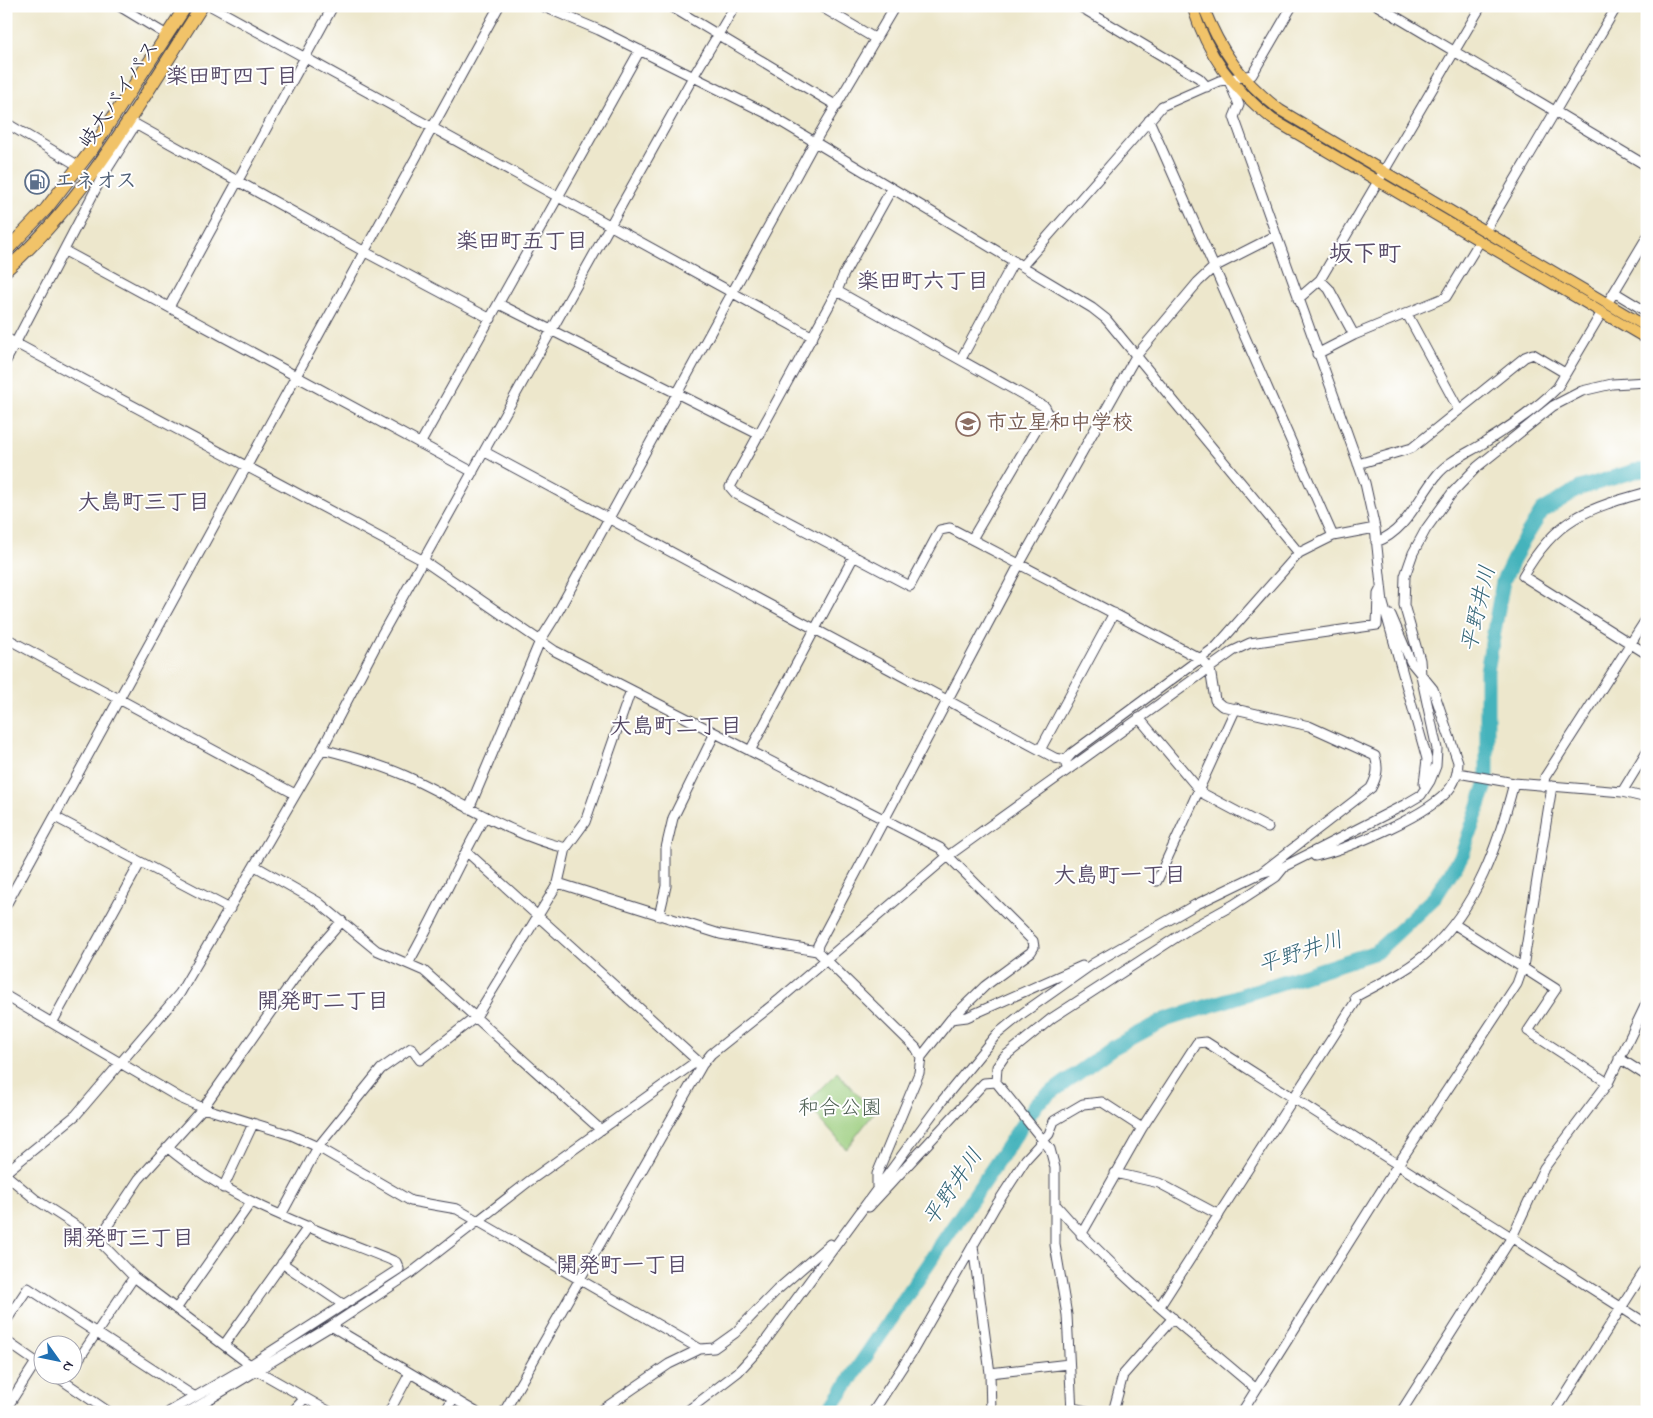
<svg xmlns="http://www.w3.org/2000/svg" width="1653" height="1418" viewBox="0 0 1653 1418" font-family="'Indie Flower','Klee One',sans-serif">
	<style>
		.green { fill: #9acc7b; stroke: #5e775b }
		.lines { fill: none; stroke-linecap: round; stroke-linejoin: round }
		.river { stroke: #44b3bc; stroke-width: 15 }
		.minor-casing { stroke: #404051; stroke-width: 11 }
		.major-casing { stroke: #404051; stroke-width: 12 }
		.highway-casing { stroke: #404051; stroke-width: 14 }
		.minor { stroke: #fff; stroke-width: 9 }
		.major { stroke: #f1c369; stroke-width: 10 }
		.highway { stroke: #f1c369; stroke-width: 12 }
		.labels { text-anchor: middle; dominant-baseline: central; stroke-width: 4; stroke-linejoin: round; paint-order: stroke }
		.street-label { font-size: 21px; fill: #22223b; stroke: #fff }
		.service-label { font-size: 21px; font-weight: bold; fill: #4e5e75; stroke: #fff; text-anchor: start }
		.education-label { font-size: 21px; font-weight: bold; fill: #785e54; stroke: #fff; text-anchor: start }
		.park-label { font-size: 21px; fill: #4c5e51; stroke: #fff }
		.neighbourhood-label { font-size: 22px; font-weight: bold; fill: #584c68; stroke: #fff }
		.water-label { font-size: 22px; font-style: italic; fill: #316375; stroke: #fff }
		.quarter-label { font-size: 24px; font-weight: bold; fill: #584c68; stroke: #fff }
	</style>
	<rect width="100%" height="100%" fill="#fff"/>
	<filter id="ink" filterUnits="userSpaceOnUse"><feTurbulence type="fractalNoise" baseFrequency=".02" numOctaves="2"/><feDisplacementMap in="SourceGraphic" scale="10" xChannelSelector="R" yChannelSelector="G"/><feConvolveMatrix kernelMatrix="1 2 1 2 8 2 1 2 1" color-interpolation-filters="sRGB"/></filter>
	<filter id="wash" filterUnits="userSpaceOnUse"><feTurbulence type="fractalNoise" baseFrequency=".0096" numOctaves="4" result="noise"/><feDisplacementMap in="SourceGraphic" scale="20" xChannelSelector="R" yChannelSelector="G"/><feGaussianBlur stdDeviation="1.12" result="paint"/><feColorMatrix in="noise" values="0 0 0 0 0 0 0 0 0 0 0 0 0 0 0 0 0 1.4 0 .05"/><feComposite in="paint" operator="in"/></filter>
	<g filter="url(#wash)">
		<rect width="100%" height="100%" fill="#ede7cc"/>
		<!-- green -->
		<path class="green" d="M837 1072 874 1113 846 1149 806 1103Z"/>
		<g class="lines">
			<!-- river -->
			<path class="river" d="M828 1412 1037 1103 1112 1048 1165 1020 1376 952 1435 897 1462 855 1487 782V671L1503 581 1520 546 1542 511 1580 488 1635 471 1647 470"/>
		</g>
	</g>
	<g filter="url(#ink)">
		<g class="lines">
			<!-- minor casing -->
			<g class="minor-casing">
				<path id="minor" d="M119 6 167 35
					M211 6 813 337
					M542 6 599 30 768 114 1092 308 1106 319 1299 553
					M670 6 837 106
					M820 6 876 39
					M1079 6 1199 78 1207 87
					M1378 6 1647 166
					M1229 81 1239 105 1234 117 1365 483 1375 528 1383 603 1427 759 1424 784
					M128 120 365 252 491 319
					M1149 120 1333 536
					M6 123 79 166
					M1485 231 1617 6
					M65 251 473 472
					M1022 266 1162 106 1219 81 1252 75 1292 6
					M1320 280 1329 289 1354 335
					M837 291 843 276 892 188
					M1614 292 1647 312
					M1298 299 1320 280 1481 6
					M499 304 760 435
					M1607 304 1647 237
					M169 307 333 6
					M1407 314 1459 410
					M6 338 424 561 555 651 940 848 1033 941 1034 947 1031 952 985 986 951 1019
					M1317 354 1354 335 1446 297 1480 241
					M961 359 1014 261
					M6 361 101 179 135 125
					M420 444 640 50
					M485 452 1040 750 1055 758 1066 760
					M1358 464 1412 448 1525 357 1533 354 1565 373
					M1647 492C1586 509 1556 518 1523 576L1647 654
					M972 539 1047 411 1045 407 837 291 730 487 736 494 910 586 940 530 950 528 1201 659 1210 669 1215 700 1222 706 1309 726 1375 756C1379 768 1377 777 1371 788L1261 873
					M1376 542C1406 532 1418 498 1437 475 1449 460 1471 452 1487 441 1511 426 1537 408 1557 388L1602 312
					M6 638 295 794
					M1139 718 1202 793 1268 828
					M322 749C350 756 379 764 406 776 459 800 509 835 566 848
					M1040 750 1114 613
					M750 751 854 556
					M1066 765V760L1072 753 1217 646 1299 553 1333 536 1375 528
					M1458 773 1514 783 1622 792 1647 798
					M1543 786 1545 777 1647 618
					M1622 792 1647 751
					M469 809 540 641 555 617 814 143 895 6
					M55 817 230 909
					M466 851 701 1064
					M1315 856C1347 849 1433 814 1451 787 1457 778 1458 771 1458 762L1433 689 1411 662 1391 615
					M255 866 318 902 376 950 424 971 601 1130
					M1157 881 1236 708
					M558 883 720 934 817 951 916 1048 921 1057
					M6 905 499 6
					M659 916 666 886V848L673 818 715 733
					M1454 924 1556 989 1528 1031 1608 1083
					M817 951 818 945 1020 563 1136 356 1198 282 1214 267 1275 236
					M409 962C436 914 458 864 485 816
					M6 996 180 1098 203 1108 291 1135 318 1147 411 1201 457 1209 700 1349
					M52 1023 140 863
					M1619 1058 1647 1076
					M167 1147C234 1204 316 1229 396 1262L399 1269 250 1365 169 1412
					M6 1172 76 1115 180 993 322 749 382 634 693 77 735 6
					M1115 1173 1159 1183 1219 1215
					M6 1175 35 1199 98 1240 134 1277 258 1371 330 1412
					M877 1187V1174L919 1073 921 1057 951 1019 967 1017 1082 966
					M223 1188 253 1124
					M1055 1204C1114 1273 1187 1330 1256 1389
					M869 1207 984 1083 996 1082
					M281 1215 318 1147 381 1069 411 1048 420 1060 476 1017 558 883 566 848 585 822 631 690
					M1081 1235 1142 1128 1197 1043 1206 1042 1647 1324
					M98 1240 139 1179 203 1108 306 962 342 921
					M973 1246 990 1373 991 1412
					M282 1263 344 1305
					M1160 1306 1356 1001 1355 997C1380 983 1408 971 1429 951 1477 907 1498 845 1514 783
					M176 1309 251 1202
					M6 1321 28 1288 195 1397
					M331 1326 411 1273 528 1182 697 1061
					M6 1341 42 1366
					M224 1345 309 1226
					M72 1369 134 1277
					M990 1373 1069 1364
					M56 1376 109 1412
					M1072 1408 1091 1412
					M6 1409 36 1362
					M188 1412 331 1326 476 1412
					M292 1412 305 1398
					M389 1412 410 1373
					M445 1412 453 1398
					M504 1412 702 1065 711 1054 780 999 948 856 1233 651 1250 643 1377 625 1378 594 1381 588
					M599 1412 669 1364 700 1349 714 1348 735 1333 777 1290 830 1244
					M686 1412 738 1372 761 1347 942 1101 996 1035 1023 1013 1094 963 1195 905 1261 873 1285 866 1307 855 1404 805 1421 795 1430 781 1436 766 1437 749 1421 675 1420 660 1404 605 1405 576 1413 553 1426 529 1452 493 1477 467 1553 406 1582 391 1612 384 1647 382
					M873 1412 912 1352 995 1207 1026 1159 1049 1134 1054 1121 1083 1104 1102 1102 1142 1128
					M1072 1412 1067 1315 1055 1245V1168L1050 1149 996 1082 997 1067 1004 1057 1052 1018 1186 931 1233 905 1276 877 1285 866
					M1113 1412 1123 1375 1173 1318
					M1242 1412 1397 1166 1517 984 1523 967 1552 786
					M1401 1412 1512 1237 1544 1168 1608 1083 1647 1002
					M1555 1412 1647 1267"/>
			</g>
			<!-- major casing -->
			<g class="major-casing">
				<path id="major" d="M1192 6C1208 56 1231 87 1272 119L1647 339
					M1203 6C1221 52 1241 80 1280 110L1647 327
					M1645 1412 1647 1410"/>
			</g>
			<!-- highway casing -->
			<g class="highway-casing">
				<path id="highway" d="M6 251 46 209 93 148 186 6
					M6 270C86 200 145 94 202 6"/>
			</g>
			<!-- minor -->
			<use href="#minor" class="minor"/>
			<!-- major -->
			<use href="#major" class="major"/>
			<!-- highway -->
			<use href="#highway" class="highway"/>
		</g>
	</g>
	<!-- icons -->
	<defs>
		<g id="fuel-ring" transform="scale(1.25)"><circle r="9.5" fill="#fff" stroke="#5c6f8a" stroke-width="1.5"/><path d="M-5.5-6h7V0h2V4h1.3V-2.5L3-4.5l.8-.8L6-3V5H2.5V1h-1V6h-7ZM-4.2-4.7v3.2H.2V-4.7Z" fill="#5c6f8a"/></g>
		<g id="school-ring" transform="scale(1.25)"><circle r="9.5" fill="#fff" stroke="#8d6e63" stroke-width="1.5"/><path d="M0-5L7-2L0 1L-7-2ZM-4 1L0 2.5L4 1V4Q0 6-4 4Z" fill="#8d6e63"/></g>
	</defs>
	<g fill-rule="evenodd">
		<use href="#fuel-ring" x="37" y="182"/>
		<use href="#school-ring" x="968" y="424"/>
	</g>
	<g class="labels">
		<!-- street labels -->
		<g class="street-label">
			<text transform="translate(120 95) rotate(-56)">岐大バイパス</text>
		</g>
		<!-- service labels -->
		<g class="service-label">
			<text x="54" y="182">エネオス</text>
		</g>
		<!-- education labels -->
		<g class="education-label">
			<text x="986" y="424">市立星和中学校</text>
		</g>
		<!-- park labels -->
		<g class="park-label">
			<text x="840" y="1109">和合公園</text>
		</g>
		<!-- neighbourhood labels -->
		<g class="neighbourhood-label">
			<text x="232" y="78">楽田町四丁目</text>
			<text x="522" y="243">楽田町五丁目</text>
			<text x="923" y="283">楽田町六丁目</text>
			<text x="144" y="504">大島町三丁目</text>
			<text x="676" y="728">大島町二丁目</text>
			<text x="1120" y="877">大島町一丁目</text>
			<text x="323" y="1003">開発町二丁目</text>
			<text x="128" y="1240">開発町三丁目</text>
			<text x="622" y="1267">開発町一丁目</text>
		</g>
		<!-- water labels -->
		<g class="water-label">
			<text transform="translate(1480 609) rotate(-77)">平野井川</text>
			<text transform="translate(1301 954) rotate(-18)">平野井川</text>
			<text transform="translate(954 1188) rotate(-56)">平野井川</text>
		</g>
		<!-- quarter labels -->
		<g class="quarter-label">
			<text x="1365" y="255">坂下町</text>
		</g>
	</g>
	<!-- margin -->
	<rect width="1653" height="1418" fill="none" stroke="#fff" stroke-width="25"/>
	<!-- north arrow -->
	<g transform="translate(58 1360) rotate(123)"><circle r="24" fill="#ffffff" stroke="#a7a7b1"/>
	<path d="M0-4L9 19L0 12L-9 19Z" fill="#1f6fb2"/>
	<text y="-8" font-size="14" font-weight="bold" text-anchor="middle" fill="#22223b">N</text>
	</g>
</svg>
